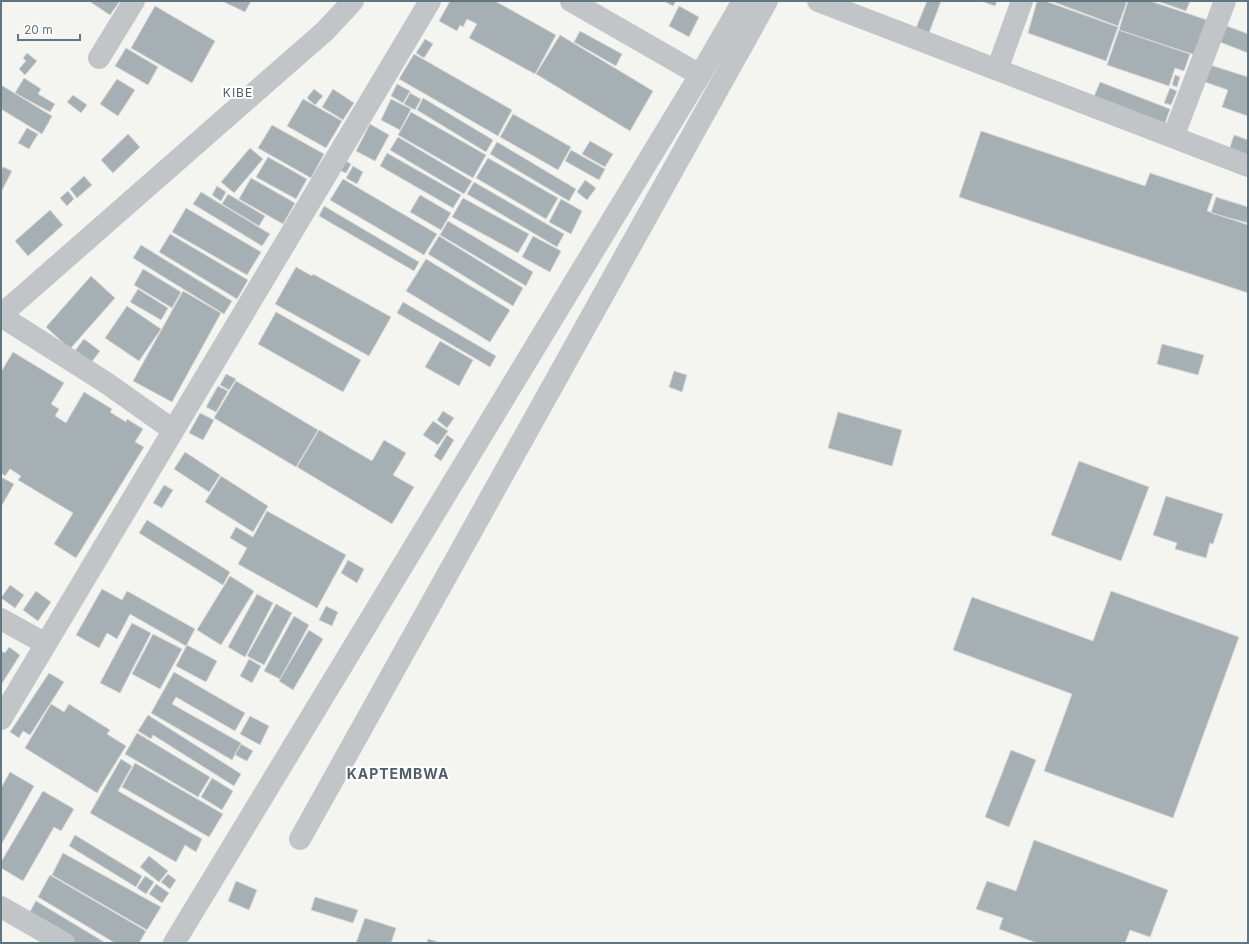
<svg xmlns="http://www.w3.org/2000/svg" width="1249" height="944" viewBox="0 0 1249 944" font-family="Inter,sans-serif">
	<style>
		.building { fill: #a6afb4; stroke: #d5d5d3 }
		.lines { fill: none; stroke-linecap: round; stroke-linejoin: round }
		.minor { stroke: #c1c5c8; stroke-width: 22 }
		.labels { text-anchor: middle; dominant-baseline: central; stroke-width: 4; stroke-linejoin: round; paint-order: stroke }
		.quarter-label { font-size: 12px; letter-spacing: 1px; fill: #505e67; stroke: #fff }
		.district-label { font-size: 14px; font-weight: bold; letter-spacing: 1px; fill: #505e67; stroke: #fff }
	</style>
	<rect width="100%" height="100%" fill="#f4f4f0"/>
	<!-- building -->
	<path class="building" d="M89 1H120L110 15Z
		M222 1H251L245 12Z
		M450 1H495L556 35 535 74 469 38 477 24 467 19 463 27 460 25 457 31 439 21Z
		M664 1H676L673 6Z
		M927 1H941L929 33 916 28Z
		M981 1H997L995 6Z
		M1037 1H1045L1118 27 1106 61 1028 33Z
		M1051 1H1127L1118 26Z
		M1128 1H1150L1207 20 1195 55 1119 30Z
		M1157 1H1190L1186 11Z
		M155 6 215 41 192 83 131 48Z
		M679 6 699 17 689 37 669 26Z
		M1227 26 1248 34V53L1220 42Z
		M1119 30 1190 54 1184 71 1175 68 1169 86 1107 65Z
		M580 31 622 54 616 66 574 42Z
		M560 35 653 91 630 131 536 74Z
		M425 39 433 44 424 58 416 53Z
		M126 48 158 67 148 85 115 66Z
		M27 53 37 61 25 75 19 69 26 61 23 58Z
		M414 54 512 110 498 136 399 79Z
		M1210 65 1248 77V116L1222 107 1228 90 1205 82Z
		M1175 75 1180 77 1177 87 1172 85Z
		M24 78 41 89 38 94 55 104 50 112 15 93Z
		M117 79 135 90 118 116 100 104Z
		M1100 82 1170 109 1164 126 1093 99Z
		M397 84 410 91 403 103 391 96Z
		M1 85 52 116 42 134 1 109Z
		M1170 88 1177 91 1171 105 1164 103Z
		M314 89 323 96 315 105 307 98Z
		M333 89 354 103 343 120 322 107Z
		M410 93 421 99 415 110 404 104Z
		M73 95 87 105 81 113 67 102Z
		M423 98 493 140 486 152 417 110Z
		M303 99 342 121 326 148 287 126Z
		M391 99 411 109 400 130 381 120Z
		M411 112 486 155 473 178 398 135Z
		M513 114 571 147 558 170 500 137Z
		M370 124 389 135 375 161 356 151Z
		M272 125 324 154 311 178 258 148Z
		M27 128 38 134 29 149 18 143Z
		M981 131 1145 186 1150 173 1213 194 1207 211 1248 225V293L959 197Z
		M128 134 140 147 113 173 101 160Z
		M1234 135 1248 140V156L1229 150Z
		M398 137 472 181 464 194 390 150Z
		M590 141 613 154 605 167 582 154Z
		M497 142 576 189 569 201 490 154Z
		M250 148 263 159 234 193 221 182Z
		M571 150 605 169 599 180 565 161Z
		M387 153 461 195 453 208 380 166Z
		M268 157 307 179 296 199 256 177Z
		M488 158 558 198 546 219 476 178Z
		M342 159 351 164 346 173 337 169Z
		M353 166 363 172 357 184 346 178Z
		M3 167 12 171 1 192V171Z
		M84 176 92 185 77 198 70 189Z
		M251 178 295 203 283 224 239 199Z
		M343 179 437 234 424 255 330 200Z
		M585 180 596 188 587 200 577 192Z
		M474 182 564 234 557 247 467 194Z
		M217 186 226 192 221 201 212 195Z
		M68 191 74 199 67 206 60 198Z
		M201 192 270 234 262 246 193 204Z
		M228 194 265 216 259 226 222 204Z
		M420 195 451 213 441 230 410 212Z
		M1216 197 1248 207V223L1211 213Z
		M463 198 529 234 518 253 452 217Z
		M561 199 582 211 571 234 549 222Z
		M324 206 419 262 414 271 319 216Z
		M186 208 261 252 247 275 172 232Z
		M50 210 63 225 28 256 15 241Z
		M448 221 533 272 526 286 440 235Z
		M170 234 248 280 237 299 159 252Z
		M439 236 523 288 513 306 428 254Z
		M533 236 561 251 550 272 522 257Z
		M141 245 232 301 224 314 133 258Z
		M426 259 510 310 490 342 406 291Z
		M296 267 312 276 313 274 391 317 369 356 275 304Z
		M143 269 181 292 172 308 134 285Z
		M91 276 115 298 70 349 46 327Z
		M138 289 168 308 161 320 130 302Z
		M183 291 221 313 172 402 133 381Z
		M403 302 496 356 490 367 397 313Z
		M127 306 161 329 139 361 105 338Z
		M276 312 361 360 343 392 258 344Z
		M84 339 100 351 90 364 74 352Z
		M440 341 473 360 459 386 425 367Z
		M1162 344 1204 355 1198 375 1157 364Z
		M13 352 64 383 51 404 59 409 55 416 66 423 84 392 112 409 110 412 126 422 127 419 143 429 135 442 144 447 76 558 54 544 73 513 18 480 21 476 10 469 5 476 1 473V372Z
		M674 371 687 375 682 392 669 387Z
		M226 374 236 379 229 390 220 385Z
		M236 381 318 430 296 467 214 418Z
		M218 386 228 391 216 412 206 407Z
		M443 411 454 418 447 428 437 420Z
		M838 412 902 430 892 466 828 448Z
		M200 413 214 420 203 440 189 433Z
		M433 421 448 431 438 445 423 435Z
		M319 430 372 461 384 440 406 453 393 475 414 487 392 524 297 467Z
		M447 435 454 440 441 461 434 456Z
		M185 452 220 475 209 492 174 469Z
		M1079 461 1149 487 1121 561 1051 535Z
		M221 476 268 506 253 532 205 502Z
		M1 477 14 484 1 507Z
		M164 485 173 490 162 508 153 503Z
		M1166 496 1223 514 1213 544 1210 543 1206 558 1175 549 1177 543 1153 535Z
		M267 511 346 555 317 608 238 564 247 548 230 538 236 527 253 537Z
		M147 520 230 572 223 585 139 533Z
		M348 560 364 569 357 583 341 573Z
		M230 576 254 591 221 645 197 630Z
		M10 585 24 595 15 608 1 598Z
		M102 589 122 600 127 591 195 629 186 646 130 614 117 639 107 633 99 648 76 635Z
		M36 591 51 602 38 621 23 610Z
		M1111 591 1239 637 1173 818 1044 771 1072 694 953 650 972 597 1093 641Z
		M257 594 273 603 245 657 228 647Z
		M276 604 292 613 264 665 247 656Z
		M326 606 338 612 332 626 319 620Z
		M294 616 309 625 280 679 264 671Z
		M132 623 151 633 120 693 100 683Z
		M309 630 323 639 293 690 279 681Z
		M153 634 182 649 160 689 132 674Z
		M187 645 217 661 206 682 176 666Z
		M9 647 20 655 1 685V651L5 653Z
		M249 659 261 666 252 683 240 676Z
		M174 672 245 713 235 731 176 697 172 704 241 743 232 760 151 713Z
		M49 673 64 682 30 735 23 731 19 738 10 732Z
		M51 704 64 712 69 704 110 730 107 734 126 746 97 793 25 748Z
		M148 715 241 774 234 786 153 735 151 739 138 731Z
		M250 716 269 726 260 745 240 734Z
		M137 733 210 777 198 797 125 754Z
		M241 744 253 751 247 761 235 755Z
		M1011 750 1036 760 1009 827 985 817Z
		M121 759 132 766 118 791 202 839 196 852 185 845 176 862 90 813Z
		M135 763 223 814 209 837 122 787Z
		M10 772 34 786 1 845V788Z
		M212 778 233 791 222 810 201 797Z
		M43 791 74 809 61 831 54 827 23 881 1 868V862Z
		M75 835 142 876 136 887 69 846Z
		M1034 840 1168 890 1150 937 1130 930 1125 943H1037L999 929 1003 918 976 909 987 881 1016 891Z
		M63 853 161 907 147 930 52 875Z
		M149 856 168 871 159 882 140 867Z
		M168 874 176 880 170 889 161 882Z
		M50 875 146 931 139 943H115L38 897Z
		M145 876 154 882 146 894 137 888Z
		M236 881 257 890 249 910 228 901Z
		M156 884 169 893 162 903 149 894Z
		M315 897 358 910 353 923 311 910Z
		M36 901 104 942 72 943 27 917Z
		M365 918 396 928 391 943H356Z
		M428 939 441 943H427Z"/>
	<g class="lines">
		<!-- minor -->
		<path class="minor" d="M571 1 700 75
			M818 1 1248 166
			M99 58 134 1
			M997 70 1022 1
			M1173 137 1225 1
			M1 315 325 31 353 1
			M1 316 105 382 173 430
			M1 619 46 644
			M1 719 430 1
			M300 839 767 1
			M1 907 64 943
			M174 943 700 75 743 1"/>
	</g>
	<g class="labels">
		<!-- quarter labels -->
		<g class="quarter-label">
			<text x="238" y="92">KIBE</text>
		</g>
		<!-- district labels -->
		<g class="district-label">
			<text x="398" y="773">KAPTEMBWA</text>
		</g>
	</g>
	<!-- border -->
	<rect width="1249" height="944" fill="none" stroke="#627582" stroke-width="4"/>
	<!-- scale -->
	<path d="M18 34v6h62v-6" fill="none" stroke="#627582" stroke-width="2"/>
	<text x="24" y="34" font-size="12" fill="#627582" stroke="#ffffff" stroke-width="3" paint-order="stroke">20 m</text>
</svg>
